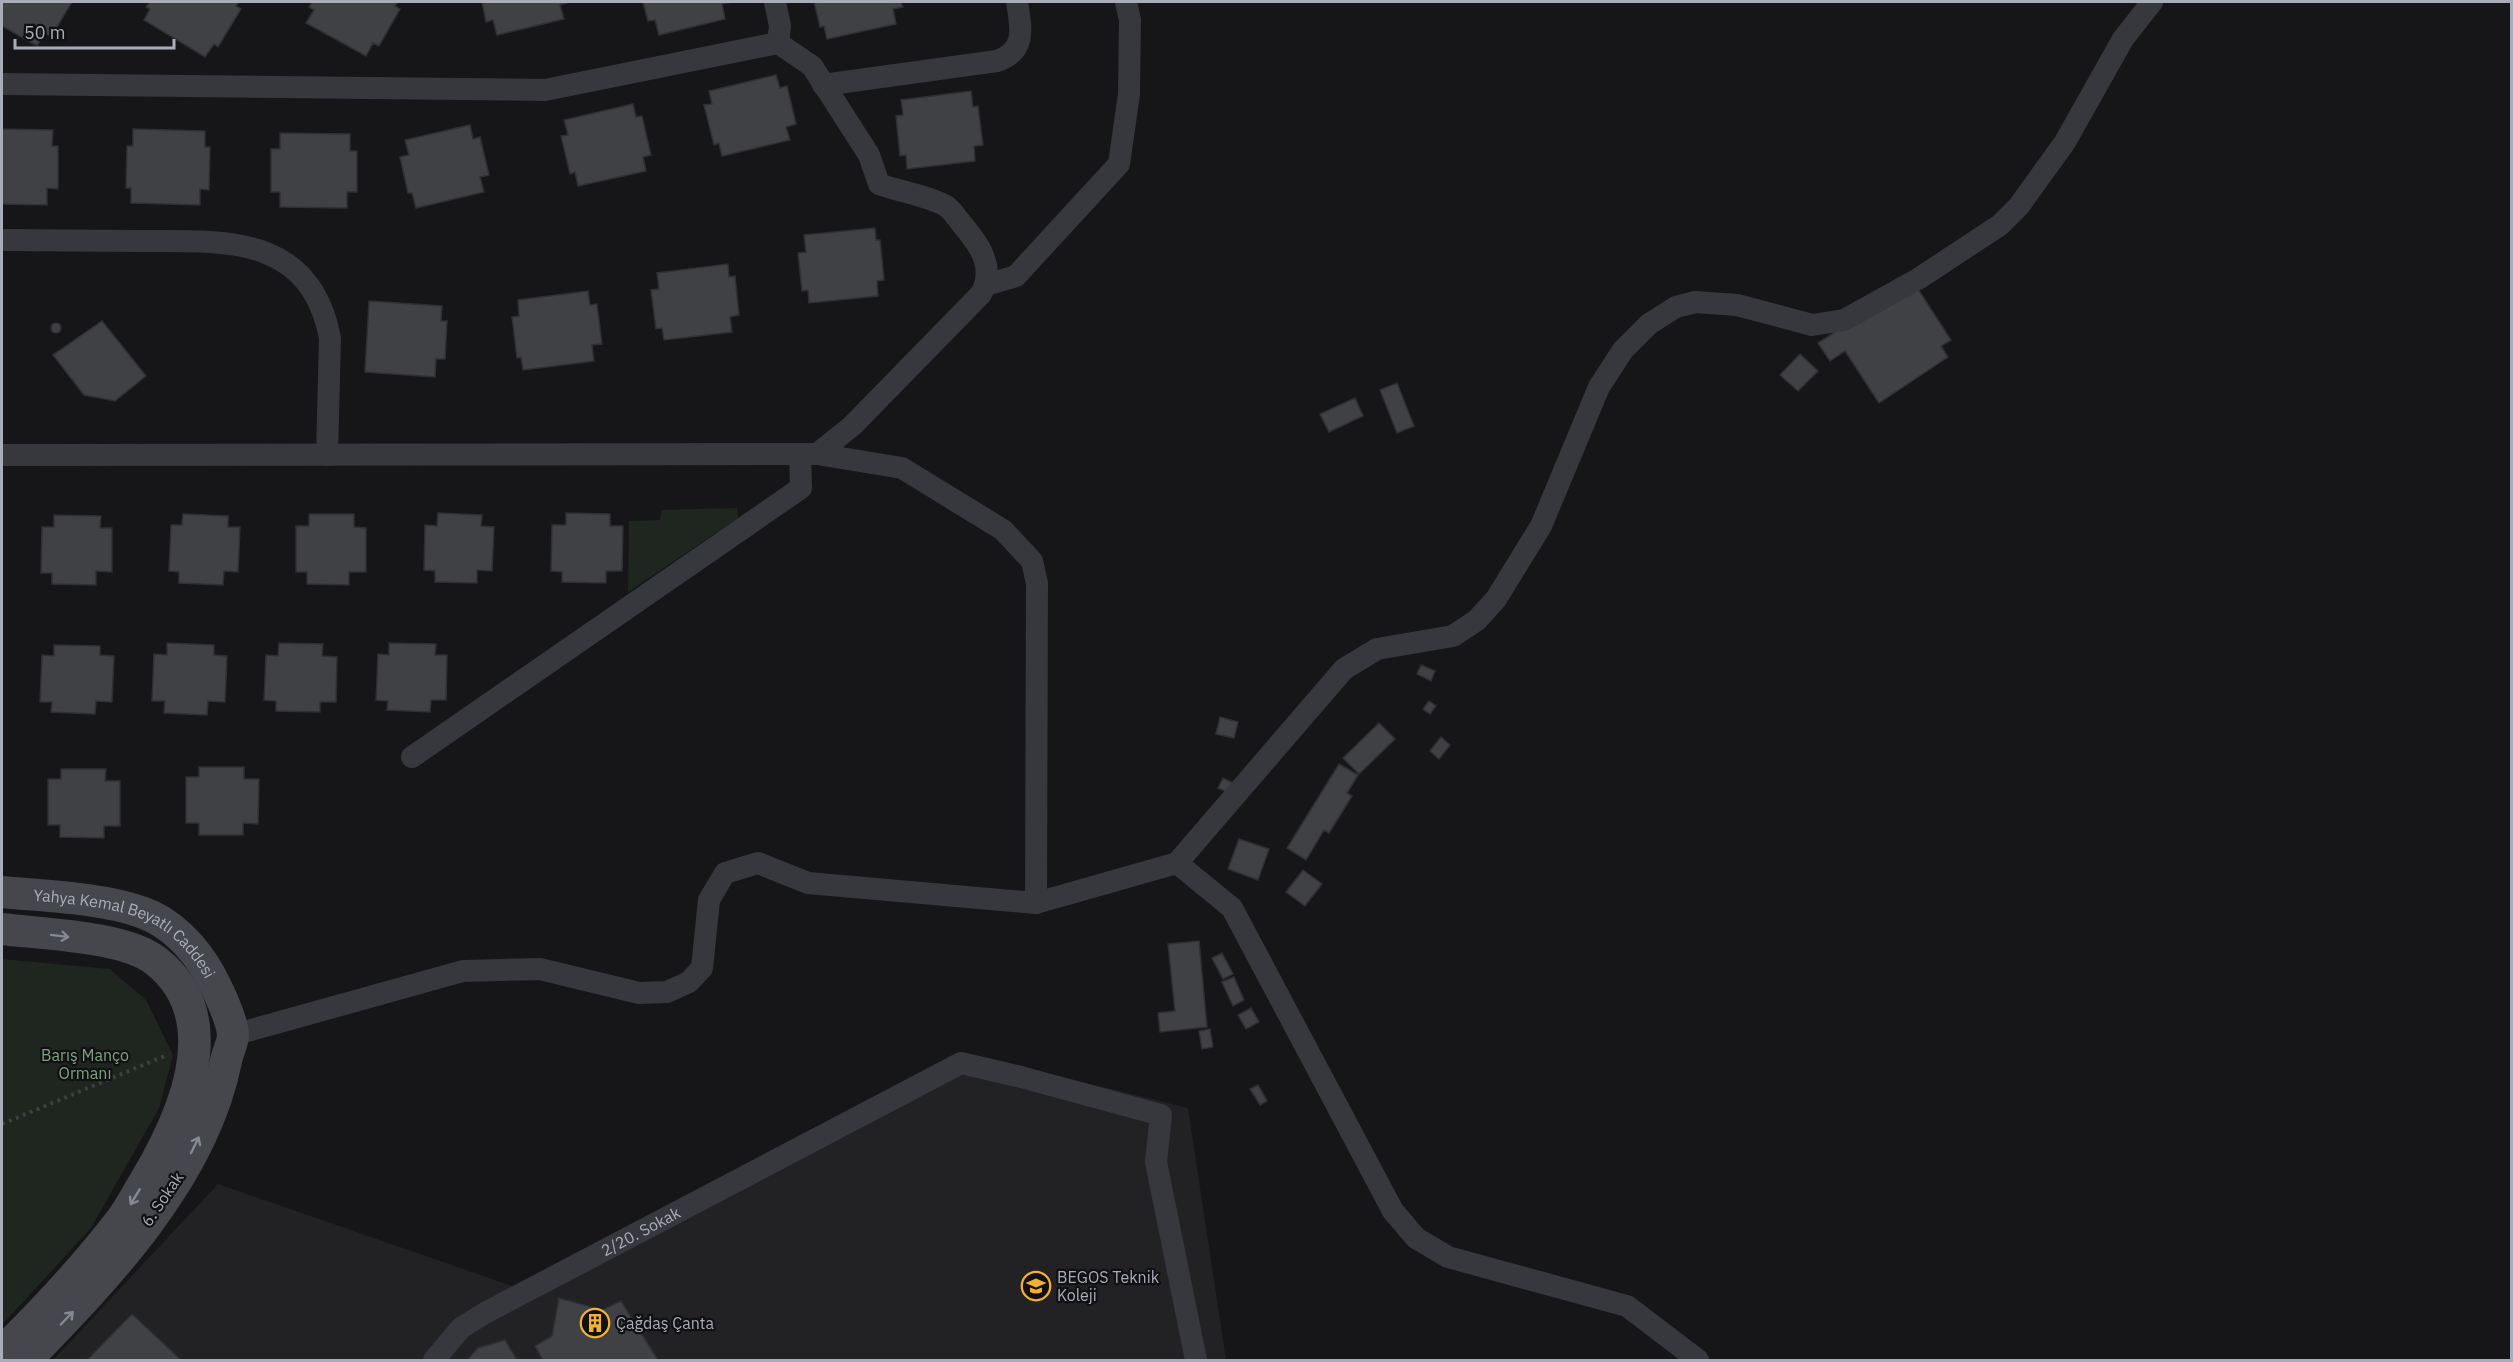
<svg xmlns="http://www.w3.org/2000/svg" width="2513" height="1362" viewBox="0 0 2513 1362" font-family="'IBM Plex Sans',sans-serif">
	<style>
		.built { fill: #222225 }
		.green { fill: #1e261f }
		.building { fill: #404145; stroke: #303034; stroke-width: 1.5 }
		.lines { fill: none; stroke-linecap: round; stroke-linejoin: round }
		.path { stroke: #3d3f44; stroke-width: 4; stroke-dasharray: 3 4.5; stroke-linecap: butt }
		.street { stroke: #37383d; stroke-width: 22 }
		.secondary { stroke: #45474d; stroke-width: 32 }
		.oneway { stroke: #858993 }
		.labels { text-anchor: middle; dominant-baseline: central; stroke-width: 4.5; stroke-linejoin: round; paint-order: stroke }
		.street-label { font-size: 16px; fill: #a8adb8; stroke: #111113 }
		.park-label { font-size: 16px; fill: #7fa381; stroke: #111113 }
		.poi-label { font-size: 16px; fill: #a8adb8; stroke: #111113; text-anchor: start }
	</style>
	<rect width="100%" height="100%" fill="#161618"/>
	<!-- built -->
	<path class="built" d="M966 1053 1188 1108 1226 1360H53L218 1184 524 1290Z"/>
	<!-- green -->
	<path class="green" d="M737 508 738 518 628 592 629 521 660 520 662 510Z
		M2 959 110 969 146 1000 173 1055 159 1108 91 1228 2 1325Z"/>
	<!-- building -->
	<path class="building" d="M2 2H72L51 37 45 33 37 46 2 26Z
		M150 2H239L236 6 241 9 218 47 214 44 205 57 144 20 150 9 146 7Z
		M312 2H398L395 6 400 9 379 46 373 43 366 56 306 23 314 10 309 7Z
		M482 2H570L560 5 564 19 497 35 493 20 486 22Z
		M643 2H732L722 4 725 19 659 35 655 20 648 21Z
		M814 2H901L903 7 893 9 896 24 827 39 824 26 820 27Z
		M776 75 780 88 787 86 796 124 786 127 790 140 722 156 719 143 714 145 704 105 712 104 709 91Z
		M971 91 973 107 978 106 983 145 974 146 975 161 907 169 906 155 900 156 896 116 903 115 901 100Z
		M633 104 636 117 642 116 651 155 643 157 646 171 578 186 575 172 570 174 561 136 568 135 564 120Z
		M470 125 473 139 480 137 489 175 480 177 484 192 416 208 412 193H408L400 157 409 155 405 140Z
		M2 129 53 130 52 146H58V189L47 188V205L2 204Z
		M133 129 205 131V147H210L209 190 200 189V205L131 203V188H126L127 146H133Z
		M280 133 350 134V151H357V192H347V208L280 207V192H271V149H280Z
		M875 228 876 240H880L884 280 877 281 878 296 809 303 808 290 802 291 798 253 806 252 804 235Z
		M728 264 729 277 735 276 739 315 730 317 732 332 664 340 662 328 656 329 651 290 659 289 657 273Z
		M1916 286 1951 340 1941 346 1948 357 1879 403 1845 351 1830 361 1818 343 1874 307Z
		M588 291 590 305 597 304 602 344 592 345 594 361 523 370 521 357 517 358 512 317 519 316 518 300Z
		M369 301 442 306 441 321H447L445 359H436L435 377 365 372Z
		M102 321 146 376 115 401 84 395 53 355Z
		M51 328a5 5 0 1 1 10 0a5 5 0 1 1-10 0Z
		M1800 354 1818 371 1798 391 1780 375Z
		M1397 383 1414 426 1397 433 1380 390Z
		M1355 398 1363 416 1329 432 1320 414Z
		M438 513 482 515 481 526 494 527 492 571 477 570V583L435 582V571L424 570 425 525 437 526Z
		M566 513 610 514V526H623L622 571H606V583L562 582V572L551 571 552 525H566Z
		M183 514 228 516V527H240L238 572 224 571 223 585 179 583V572L169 571 171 525H182Z
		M309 514H354V527L366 528V572H349V585L307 584V572H296V526H309Z
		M54 515 101 516 100 528H112V572L96 571V585L52 584V573H41L42 527H54Z
		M167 643 214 645V655L227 656 225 702 208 701 207 715 164 713 165 701H152L154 654 167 655Z
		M279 643 323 644 322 656 337 657 336 702H320V712L276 711V701L264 700 266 655 278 656Z
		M389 643 436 644 435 655H447L446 700H431L430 712 387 710 388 701 376 700 378 654 389 655Z
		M54 645 100 646V655L114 656 112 702 96 701 95 714 51 712 52 702H40L42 655 54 656Z
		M1421 665 1435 671 1431 681 1417 674Z
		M1429 701 1436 706 1430 714 1423 709Z
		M1220 717 1238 722 1234 738 1216 734Z
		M1379 723 1395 739 1359 774 1343 758Z
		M1441 737 1450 745 1439 759 1430 751Z
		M1339 764 1358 775 1347 793 1352 796 1329 833 1324 830 1306 860 1287 848Z
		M199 767H244V779H259L258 824 243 823V835H199V823H186V777H199Z
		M61 769H106L105 781H120V826H104V838L60 837V825H48V779H61Z
		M1223 778 1235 784 1230 793 1218 788Z
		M1239 839 1269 849 1258 880 1228 869Z
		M1303 870 1322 884 1305 906 1286 892Z
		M1199 941 1207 1027 1160 1032 1158 1013 1175 1011 1168 944Z
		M1222 953 1233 974 1223 979 1212 958Z
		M1234 977 1244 1000 1233 1006 1222 982Z
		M1251 1008 1259 1022 1246 1029 1238 1015Z
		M1210 1029 1213 1047 1202 1049 1199 1031Z
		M1258 1085 1267 1101 1260 1105 1250 1089Z
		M559 1298 602 1310 621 1301 658 1360H543L535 1346 552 1336Z
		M132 1314 181 1360H87Z
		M505 1340 517 1360H467L478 1348Z"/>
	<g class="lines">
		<!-- path -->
		<path class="path" d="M2 1124 167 1055"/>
		<!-- street -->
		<g class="street">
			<path d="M2 84 545 90 778 43 780 26 775 2"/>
			<path d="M823 85 997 61C1027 51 1021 27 1017 2"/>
			<path d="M2 240C48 240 94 241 140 241 225 241 310 234 330 338L327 455"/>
			<path d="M986 285 1016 276 1119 164 1129 94 1130 20 1126 2"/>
			<path d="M817 454 902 468 1003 530 1032 561 1037 583 1036 903"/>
			<path d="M2 455 817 454 852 426 981 294C996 267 979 244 961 223 957 218 952 210 946 206 926 195 900 192 879 184L869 155 812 66 778 43"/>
			<path d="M412 757 801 488 800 454"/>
			<path d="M1177 863 1344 669 1377 649 1453 636 1477 620 1496 599 1541 526 1599 387 1623 350 1649 324 1676 307 1695 302 1737 305 1812 325 1844 320 1918 279 2000 225 2019 206 2065 142 2123 39 2152 2"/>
			<path d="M233 1035 463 971 540 969 639 993 667 992 689 982 702 968 709 900 725 873 758 863 808 883 1036 903 1177 863 1232 908 1393 1211 1416 1238 1448 1257 1627 1306 1698 1360"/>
			<path id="s1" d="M434 1360 461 1328 485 1313 961 1063 1021 1077 1161 1115 1156 1162 1196 1360"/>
		</g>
		<!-- secondary -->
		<g class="secondary">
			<path id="s2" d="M2 892C43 896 103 898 141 912 171 922 195 948 210 975 218 990 232 1019 233 1035 233 1043 227 1053 226 1061 203 1178 106 1278 26 1360"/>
			<path d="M2 929C42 934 125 936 156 961 229 1018 182 1119 145 1181 137 1194 130 1208 121 1220 87 1264 41 1314 2 1352"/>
		</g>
	</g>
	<!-- one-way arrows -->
	<defs><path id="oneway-shaft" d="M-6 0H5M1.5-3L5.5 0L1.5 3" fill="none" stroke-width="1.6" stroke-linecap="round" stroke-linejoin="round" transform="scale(1.5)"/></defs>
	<g class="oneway">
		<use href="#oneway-shaft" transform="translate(60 936) rotate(7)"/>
		<use href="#oneway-shaft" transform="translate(195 1145) rotate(-64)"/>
		<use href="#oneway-shaft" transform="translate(135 1197) rotate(121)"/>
		<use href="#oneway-shaft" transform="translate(67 1318) rotate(-46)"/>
	</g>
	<!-- icons -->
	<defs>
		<g id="school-ring" transform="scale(1.5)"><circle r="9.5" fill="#111113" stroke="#f2b134" stroke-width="1.5"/><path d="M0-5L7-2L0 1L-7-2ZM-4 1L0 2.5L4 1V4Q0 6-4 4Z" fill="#f2b134"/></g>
		<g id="building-ring" transform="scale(1.5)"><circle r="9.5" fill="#111113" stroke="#f2b134" stroke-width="1.5"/><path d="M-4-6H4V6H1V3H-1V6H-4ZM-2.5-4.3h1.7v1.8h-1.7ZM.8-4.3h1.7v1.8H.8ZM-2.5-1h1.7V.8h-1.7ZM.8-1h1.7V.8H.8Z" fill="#f2b134"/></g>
	</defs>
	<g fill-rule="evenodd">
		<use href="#school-ring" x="1036" y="1286"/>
		<use href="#building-ring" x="595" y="1323"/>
	</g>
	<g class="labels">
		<!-- street labels -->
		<g class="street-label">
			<text stroke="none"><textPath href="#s2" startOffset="135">Yahya Kemal Beyatlı Caddesi</textPath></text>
			<text transform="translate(162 1199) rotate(-56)">6. Sokak</text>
			<text stroke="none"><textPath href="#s1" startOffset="246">2/20. Sokak</textPath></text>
		</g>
		<!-- park labels -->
		<g class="park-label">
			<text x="85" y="1055">Barış Manço<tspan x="85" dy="18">Ormanı</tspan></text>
		</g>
		<!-- poi labels -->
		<g class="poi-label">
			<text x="1057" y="1277">BEGOS Teknik<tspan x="1057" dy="18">Koleji</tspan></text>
			<text x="616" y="1323">Çağdaş Çanta</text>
		</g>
	</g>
	<!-- border -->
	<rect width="2513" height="1362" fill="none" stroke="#a8adb8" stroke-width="6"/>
	<!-- scale -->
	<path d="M15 39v9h159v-9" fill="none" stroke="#a8adb8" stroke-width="3"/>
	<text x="24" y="39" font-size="18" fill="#a8adb8" stroke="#111113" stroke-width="4.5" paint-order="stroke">50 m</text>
</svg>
